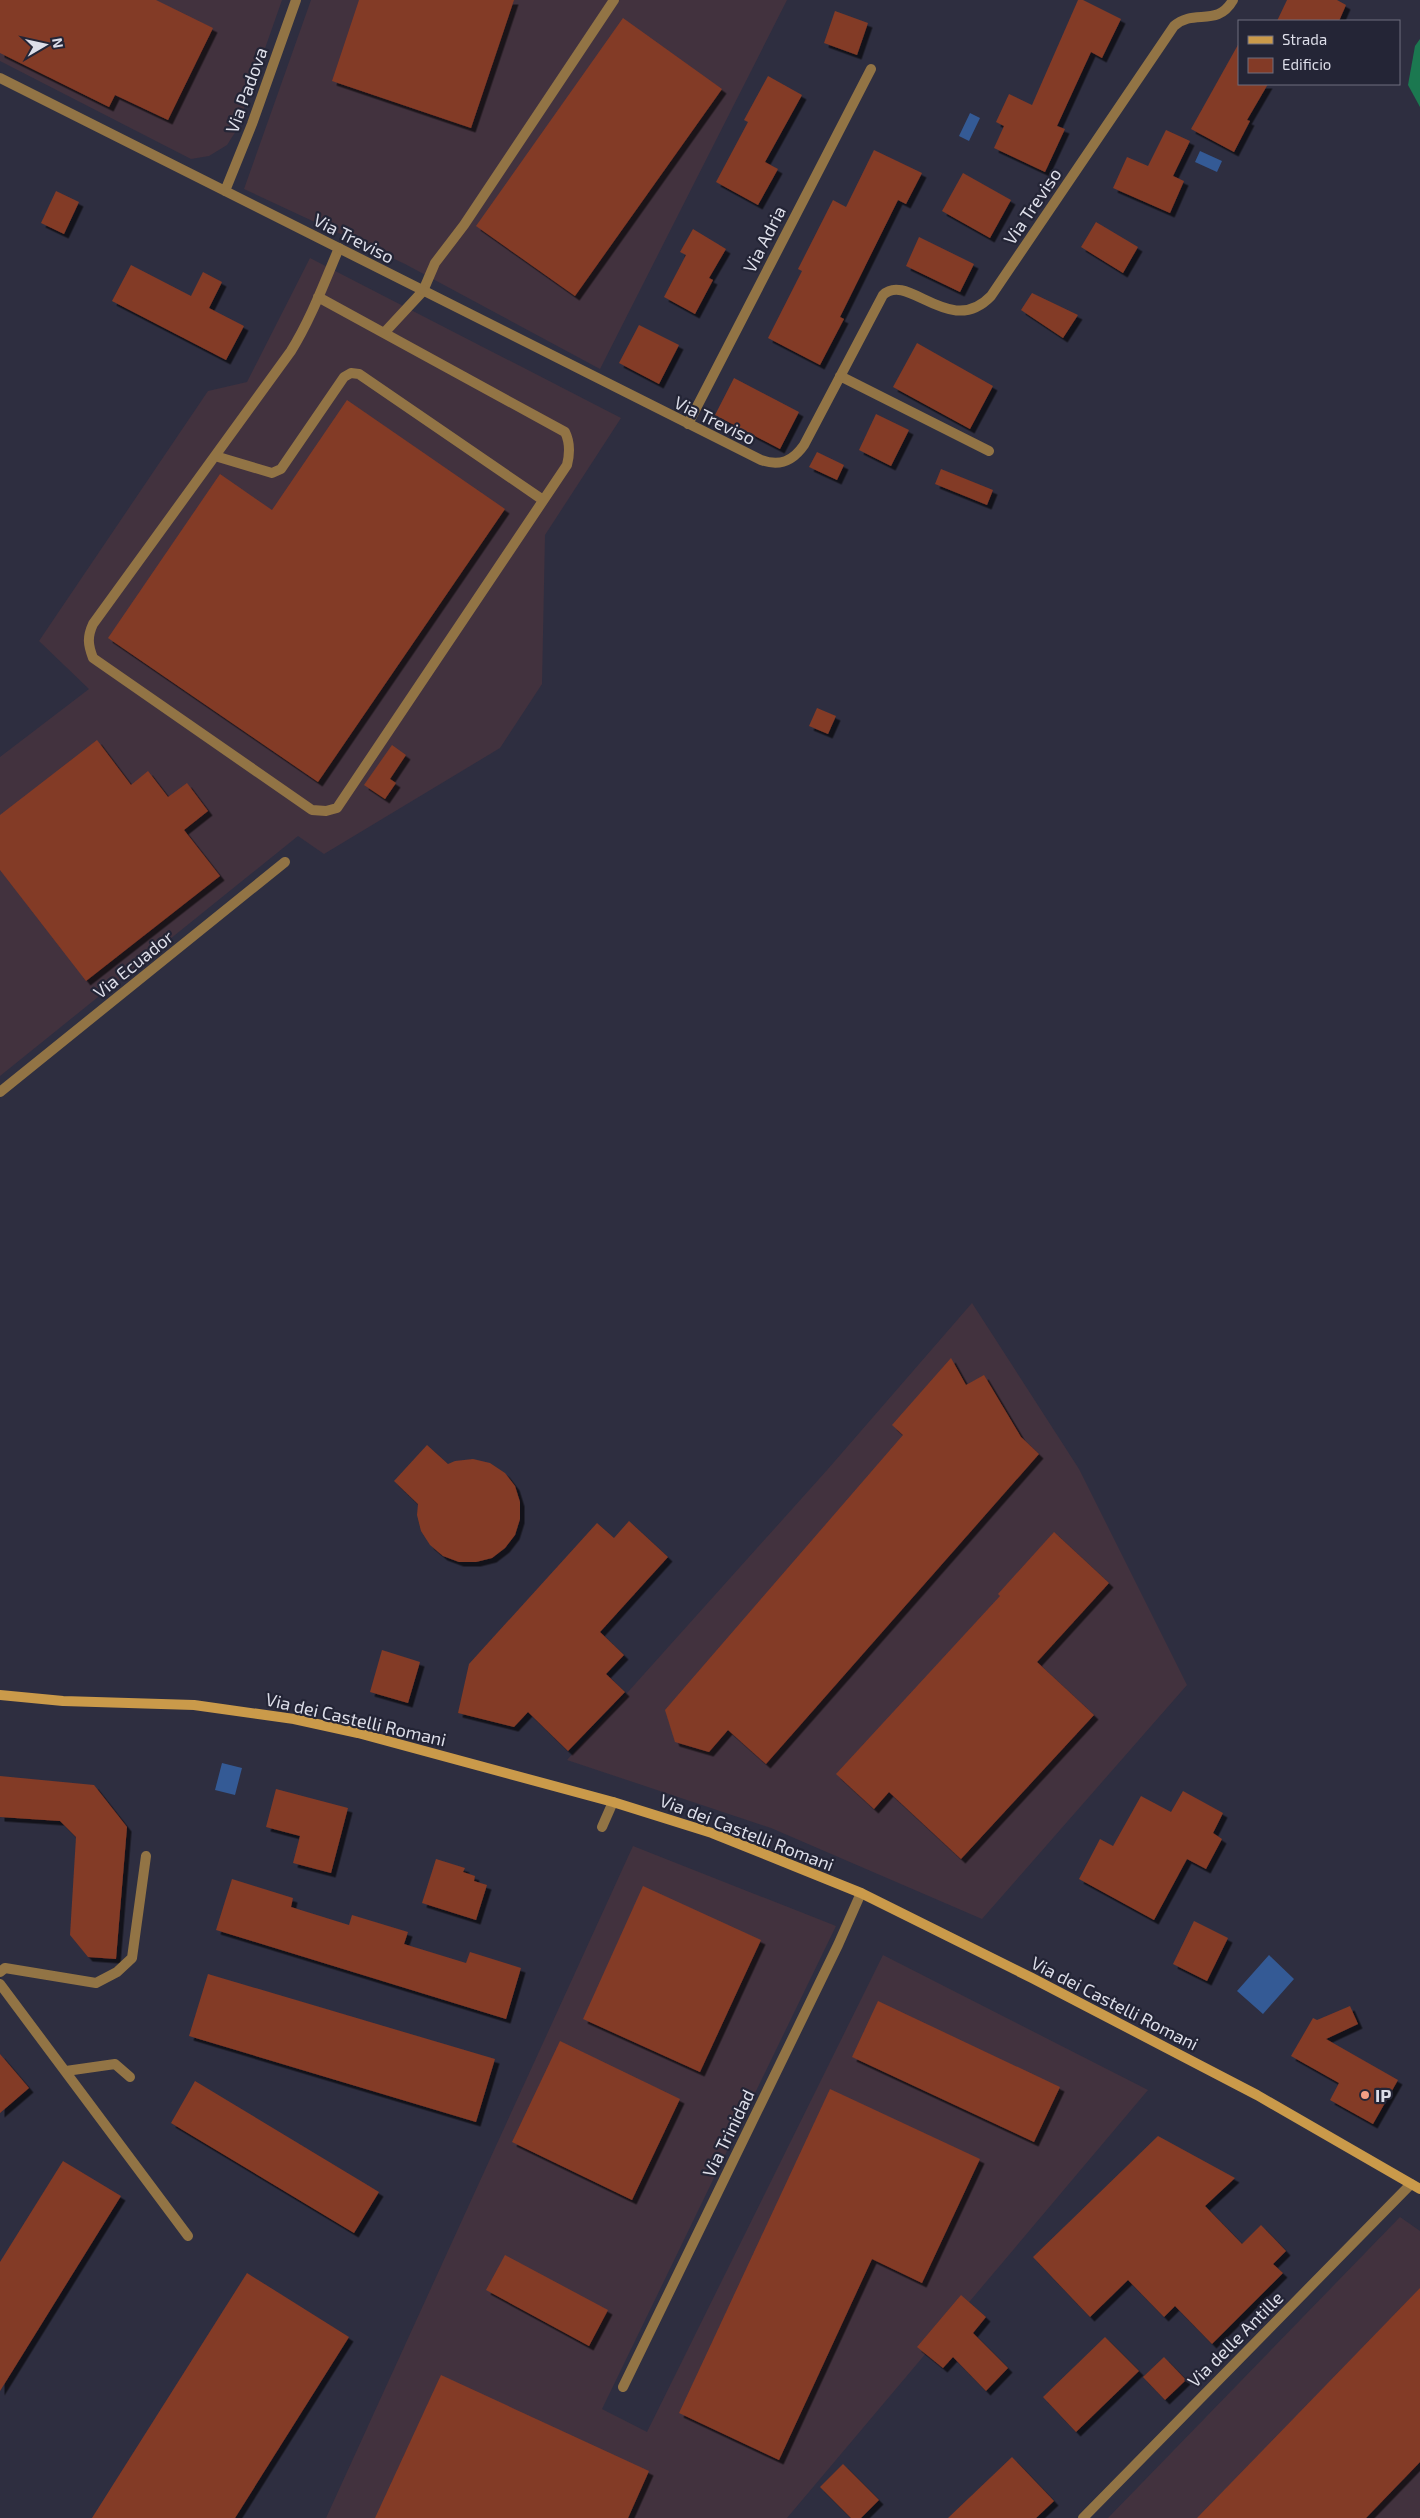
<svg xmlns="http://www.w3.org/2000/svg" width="1420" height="2518" viewBox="0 0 1420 2518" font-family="'Exo 2',sans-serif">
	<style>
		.industrial { fill: #42323e }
		.forest { fill: #1b7850 }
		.water { fill: #345a95 }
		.building { fill: #833a26; filter: url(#shadow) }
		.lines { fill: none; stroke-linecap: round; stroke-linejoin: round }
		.service { stroke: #927445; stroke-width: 10 }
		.minor { stroke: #927445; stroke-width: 10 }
		.secondary { stroke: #ca9a4a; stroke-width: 10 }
		.poi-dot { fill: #f39f85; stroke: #242536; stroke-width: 2 }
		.labels { text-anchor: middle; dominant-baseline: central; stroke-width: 4.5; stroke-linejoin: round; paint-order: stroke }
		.street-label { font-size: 18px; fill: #dddee9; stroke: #242536 }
		.poi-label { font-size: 18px; font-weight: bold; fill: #dddee9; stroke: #242536; text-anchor: start }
	</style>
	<defs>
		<filter id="shadow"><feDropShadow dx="4.5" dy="4.5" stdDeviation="0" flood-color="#0009"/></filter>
	</defs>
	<rect width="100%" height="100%" fill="#2e2e40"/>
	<!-- industrial -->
	<path class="industrial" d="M0 0H282L236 131 227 145 209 156 191 159 0 61Z
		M311 0H787L600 369 405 264 244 189Z
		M310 258 621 418 545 535 542 684 500 748 324 854 298 836 0 1076V757L89 689 39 641 208 391 247 382Z
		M972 1303 1079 1469 1187 1685 982 1919 771 1828 567 1760 828 1469Z
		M633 1846 836 1926 602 2409 647 2432 883 1955 1148 2090 787 2518H326Z
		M1400 2217 1420 2231V2518H1108Z"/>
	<!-- forest -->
	<path class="forest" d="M1420 39V107L1408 85 1415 46Z"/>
	<!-- water -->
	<path class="water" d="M970 113 980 118 969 141 959 136Z
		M1200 151 1222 161 1217 172 1195 162Z
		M222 1763 242 1768 235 1795 215 1790Z
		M1269 1955 1294 1979 1263 2014 1237 1991Z"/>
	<!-- building -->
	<path class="building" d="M0 0H156L213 28 168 120 115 95 109 107 0 53Z
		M359 0H514L471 128 332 81Z
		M1078 0H1083L1121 19 1102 58 1091 52 1057 126 1065 129 1045 172 994 148 1004 126 996 122 1009 94 1032 105Z
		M1287 0H1337L1346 5 1339 21H1277Z
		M835 11 868 23 857 55 824 43Z
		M623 18 722 89 575 296 476 226Z
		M1239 43V84H1268L1247 120 1250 121 1234 152 1191 129Z
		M768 76 802 95 765 162 778 169 758 205 716 182 748 122 744 120Z
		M1166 130 1190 141 1173 176 1184 181 1170 213 1113 188 1127 157 1148 166Z
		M874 150 922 173 906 204 898 200 840 317 844 319 820 365 768 338 802 271 798 269 833 200 846 207Z
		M963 173 1011 200 990 238 942 211Z
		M56 191 79 202 64 234 41 223Z
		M1096 222 1138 247 1123 273 1081 247Z
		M693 229 726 249 709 278 713 280 695 314 664 297 686 255 680 252Z
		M919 237 974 264 960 292 906 266Z
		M131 265 191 296 203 272 222 282 209 308 244 326 226 360 112 301Z
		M1032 293 1078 315 1063 338 1021 310Z
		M639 325 679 345 659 384 619 363Z
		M917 343 993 386 970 429 893 387Z
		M734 378 799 412 780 449 715 415Z
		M347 400 505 509 318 782 108 638 220 474 272 510Z
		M876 414 909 430 891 466 859 450Z
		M817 452 844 465 837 480 809 467Z
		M941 469 993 490 987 505 935 484Z
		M817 708 836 716 828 734 809 726Z
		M97 740 131 785 148 771 168 797 187 783 208 811 184 830 220 876 86 981 0 870V815Z
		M392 745 406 755 390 779 396 783 385 799 364 785Z
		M951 1358 966 1385 984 1375 1021 1437 1039 1454 766 1764 728 1730 709 1752 675 1742 665 1710 903 1435 892 1425Z
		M427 1445 448 1464 455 1461 473 1459 490 1463 505 1473 515 1486 520 1502V1519L515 1535 505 1548 492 1558 476 1562H459L443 1556 430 1545 421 1531 417 1515 418 1504 394 1481Z
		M629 1521 668 1557 600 1632 624 1655 606 1674 625 1692 568 1751 528 1712 514 1727 458 1713 469 1664 597 1523 614 1538Z
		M1054 1532 1109 1583 1037 1662 1094 1715 961 1859 889 1792 874 1809 836 1774 1000 1596 998 1594Z
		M382 1650 420 1662 408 1703 370 1692Z
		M0 1776 94 1785 127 1827 116 1959 88 1957 70 1935 76 1837 60 1821 0 1817Z
		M276 1789 348 1808 331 1873 293 1863 300 1836 266 1827Z
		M1183 1791 1223 1813 1213 1833 1222 1839 1206 1869 1187 1859 1154 1920 1079 1879 1100 1839 1113 1846 1141 1796 1171 1812Z
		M436 1859 465 1868 463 1872 475 1876 474 1881 487 1885 476 1920 422 1903Z
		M232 1879 293 1898 291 1907 349 1925 352 1915 408 1932 404 1944 466 1963 470 1952 521 1968 506 2019 216 1930Z
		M643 1886 761 1940 700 2072 583 2019Z
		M1194 1921 1228 1938 1207 1981 1173 1964Z
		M208 1974 495 2059 476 2122 189 2036Z
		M878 2001 1060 2087 1034 2142 852 2057Z
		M1350 2006 1358 2024 1326 2039 1398 2080 1373 2124 1330 2100 1339 2083 1291 2056 1313 2018 1317 2020Z
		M560 2041 680 2099 632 2200 512 2142Z
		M0 2054 29 2088 0 2113Z
		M195 2081 379 2192 354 2233 171 2123Z
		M830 2089 980 2159 922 2283 872 2259 779 2460 679 2413Z
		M1158 2136 1235 2178 1205 2206 1242 2244 1261 2225 1286 2251 1273 2264 1283 2273 1212 2344 1175 2306 1164 2317 1128 2280 1090 2317 1033 2257Z
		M63 2161 121 2196 0 2391V2262Z
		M505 2255 608 2310 589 2346 486 2290Z
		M247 2273 349 2337 235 2518H92Z
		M1420 2288V2462L1366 2518H1197Z
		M961 2295 986 2317 973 2333 1008 2368 986 2391 953 2357 943 2368 917 2347Z
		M1105 2337 1139 2371 1076 2432 1043 2397Z
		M1164 2357 1186 2380 1165 2400 1143 2377Z
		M441 2375 649 2471 628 2518H375Z
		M1012 2457 1054 2501 1036 2518H948Z
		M843 2464 879 2500 861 2518H851L820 2487Z"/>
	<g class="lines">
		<!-- service -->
		<path class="service" d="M318 297 565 432C570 442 570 453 567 465L337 808 326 811 312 810 93 658C88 645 87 637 93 624L291 351C311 319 324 283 339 248
			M384 333 423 291 435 263 464 225 614 0
			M215 456 272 473 281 469 344 377 351 373 359 374 543 500
			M602 1827 613 1802
			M0 1972 5 1968 96 1983 117 1972 132 1958 146 1856
			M0 1984 188 2236
			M66 2071 115 2064 130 2077"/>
		<!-- minor -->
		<path class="minor" d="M0 78 761 460C780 467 793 461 804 445L883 295C908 271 950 339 991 296L1174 26C1194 8 1217 28 1233 0
			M225 191 252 124 296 0
			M840 376 989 451
			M688 424 871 69
			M0 1092 285 862
			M623 2387 838 1945 861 1893
			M1083 2518 1411 2184"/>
		<!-- secondary -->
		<path class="secondary" d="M0 1695 63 1701 194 1705 294 1719 358 1733 613 1802 712 1833 861 1893 1032 1978 1257 2095 1420 2189"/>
	</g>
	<!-- markers -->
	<circle class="poi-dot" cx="1365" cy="2095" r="5"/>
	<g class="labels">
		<!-- street labels -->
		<g class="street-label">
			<text transform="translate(246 90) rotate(-70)">Via Padova</text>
			<text transform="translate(1032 206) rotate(-56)">Via Treviso</text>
			<text transform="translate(354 238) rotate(27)">Via Treviso</text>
			<text transform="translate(764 239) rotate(-63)">Via Adria</text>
			<text transform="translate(715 420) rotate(26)">Via Treviso</text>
			<text transform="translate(133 964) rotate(-39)">Via Ecuador</text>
			<text transform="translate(356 1719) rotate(13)">Via dei Castelli Romani</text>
			<text transform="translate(747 1832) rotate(21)">Via dei Castelli Romani</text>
			<text transform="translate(1115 2003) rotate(27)">Via dei Castelli Romani</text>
			<text transform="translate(728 2133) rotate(-64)">Via Trinidad</text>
			<text transform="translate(1235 2339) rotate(-45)">Via delle Antille</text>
		</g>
		<!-- poi labels -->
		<g class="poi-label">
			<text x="1375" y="2095">IP</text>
		</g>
	</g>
	<!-- legend -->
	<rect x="1238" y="20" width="162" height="65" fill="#242536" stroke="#6e6f7e"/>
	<rect x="1248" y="36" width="25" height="8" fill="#ca9a4a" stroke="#6e6f7e"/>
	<text x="1282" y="45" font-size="15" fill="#dddee9">Strada</text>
	<rect x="1248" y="58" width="25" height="15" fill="#833a26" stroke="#6e6f7e"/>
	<text x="1282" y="70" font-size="15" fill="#dddee9">Edificio</text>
	<!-- north arrow -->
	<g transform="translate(45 45) rotate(81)" stroke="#242536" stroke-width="4" paint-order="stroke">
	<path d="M0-4L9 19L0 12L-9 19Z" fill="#dddee9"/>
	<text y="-8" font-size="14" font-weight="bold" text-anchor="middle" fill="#dddee9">N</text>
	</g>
</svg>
